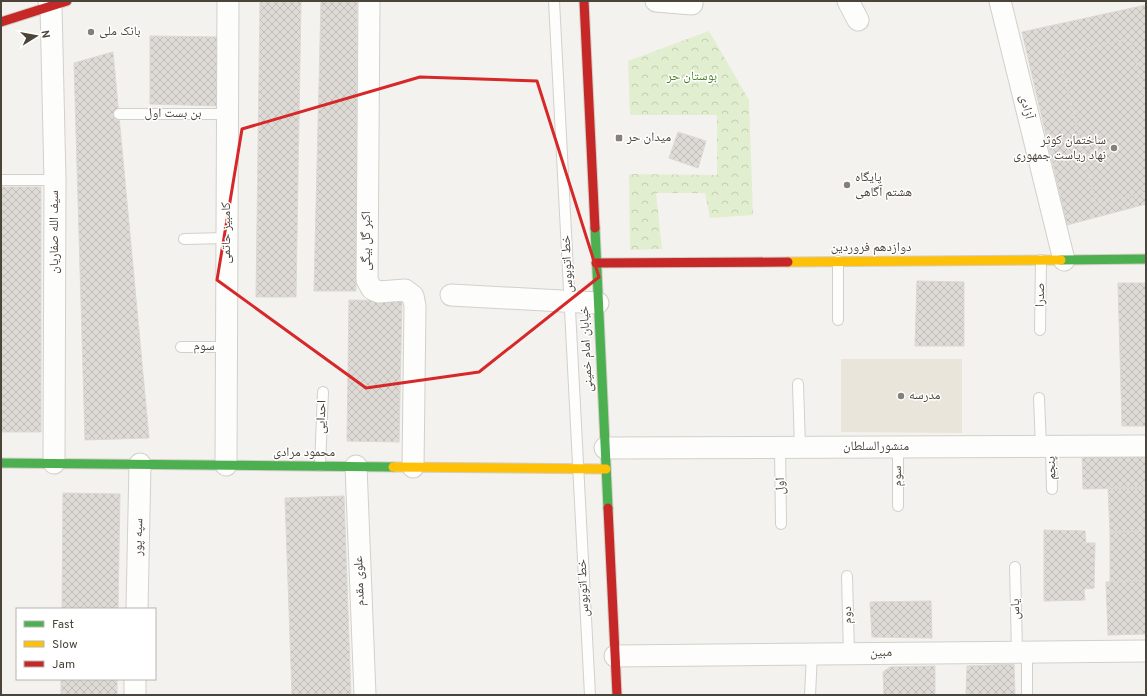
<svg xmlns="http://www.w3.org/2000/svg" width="1147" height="696" viewBox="0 0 1147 696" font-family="Overpass,'Noto Naskh Arabic',sans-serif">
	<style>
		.education { fill: #eae5da }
		.park { fill: url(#park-crowns) }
		.building { fill: url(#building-cross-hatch); stroke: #dcd9d4 }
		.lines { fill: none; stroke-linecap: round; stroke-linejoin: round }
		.lane-casing { stroke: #d2d0cb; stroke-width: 12 }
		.street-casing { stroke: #d2d0cb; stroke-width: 23 }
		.fast-casing { stroke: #d3cfc5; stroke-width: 11 }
		.slow-casing { stroke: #d3cfc5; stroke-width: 11 }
		.jam-casing { stroke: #d3cfc5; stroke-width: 11 }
		.lane { stroke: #fdfdfc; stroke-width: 10 }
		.street { stroke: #fdfdfc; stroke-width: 21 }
		.fast { stroke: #4caf50; stroke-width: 9 }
		.slow { stroke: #ffc107; stroke-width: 9 }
		.jam { stroke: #c62828; stroke-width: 9 }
		.marked { fill: none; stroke: #d62828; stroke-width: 3; stroke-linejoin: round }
		.poi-dot { fill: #868178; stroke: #fff; stroke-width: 1.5 }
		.labels { text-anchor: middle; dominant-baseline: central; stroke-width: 3; stroke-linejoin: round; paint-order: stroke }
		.poi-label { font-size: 13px; fill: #4b4439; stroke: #fff; text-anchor: start }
		.park-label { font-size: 13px; fill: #4a7f2a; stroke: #fff }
		.street-label { font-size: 13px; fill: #4b4439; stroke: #fff }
	</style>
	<defs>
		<pattern id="park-crowns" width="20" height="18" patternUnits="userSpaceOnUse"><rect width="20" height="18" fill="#e1eecf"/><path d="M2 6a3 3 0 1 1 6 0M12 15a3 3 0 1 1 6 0" fill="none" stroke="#c3cdb2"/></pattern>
		<pattern id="building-cross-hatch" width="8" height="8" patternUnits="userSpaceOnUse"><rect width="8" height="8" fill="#dedbd6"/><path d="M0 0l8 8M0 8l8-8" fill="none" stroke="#c0bdb8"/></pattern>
	</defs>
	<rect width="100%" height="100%" fill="#f4f2ee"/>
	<!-- education -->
	<path class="education" d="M841 359H962V433L841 432Z"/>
	<!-- park -->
	<path class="park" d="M709 31 749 100 753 215 710 218 705 193H656L662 249 630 250 629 174 717 175V115H630L628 61Z"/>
	<!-- building -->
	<path class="building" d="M260 1H301L296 297H256Z
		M321 1H357L356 291H314Z
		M1146 5V204L1067 225 1022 32Z
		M150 36 220 37 219 106 150 104Z
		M1130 38 1146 103V192L1096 204 1059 55Z
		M113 52 149 438 85 440 74 63Z
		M678 132 706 141 698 168 669 158Z
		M1 187H41V432H1Z
		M917 281 964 282V346H915Z
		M1118 283H1146V426H1122Z
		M349 300 402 301 399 442 347 441Z
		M1146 453V488L1083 489 1082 454Z
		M1108 488H1146V531L1110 532Z
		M63 493 120 494 118 609H62Z
		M344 496 351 695H292L285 498Z
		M1044 530 1085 531 1086 543H1095L1094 588 1084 589 1085 600 1044 601Z
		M1146 531V580L1110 582V532Z
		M1146 580V634L1108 635 1106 582Z
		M931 601 932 638 872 637 870 602Z
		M1014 664 1015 695H966L967 666Z
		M935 666V695H884L883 672 890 667Z
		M61 679H117V695H61Z"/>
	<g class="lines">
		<!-- lane casing -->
		<g class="lane-casing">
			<path id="lane" d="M554 1 590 695
				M119 114H227
				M3 180H55
				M184 239 227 238
				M838 320V261
				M1040 330 1041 260
				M181 347H226
				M798 384 800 447
				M1039 398 1041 447
				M780 447 781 524
				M898 447V506
				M1051 447 1052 489
				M320 466 323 392
				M1015 567 1017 652
				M847 576 849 654
				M810 695 812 654
				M1027 695V652"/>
		</g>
		<!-- street casing -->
		<g class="street-casing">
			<path id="street" d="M49 1 51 6 55 180 54 463
				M369 1 367 280 372 289 379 292 405 290 413 296 415 306 413 467
				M656 1 692 4
				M848 1 858 20
				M1000 1 1064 260
				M451 295 598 303
				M605 448 1146 446
				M226 465 228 1
				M356 466 365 695
				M137 609 140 464
				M615 656 1146 651
				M135 695V679"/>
		</g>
		<!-- fast casing -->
		<g class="fast-casing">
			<path id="fast" d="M595 228 608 508
				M1061 260 1146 259
				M1 463 393 467"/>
		</g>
		<!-- slow casing -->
		<g class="slow-casing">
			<path id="slow" d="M788 262 1061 260
				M393 467 606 469"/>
		</g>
		<!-- jam casing -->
		<g class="jam-casing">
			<path id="jam" d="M584 1 595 228
				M1 22 67 1
				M596 263 788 262
				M608 508 617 695"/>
		</g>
		<!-- lane -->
		<use href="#lane" class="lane"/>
		<!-- street -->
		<use href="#street" class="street"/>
		<!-- fast -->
		<use href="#fast" class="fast"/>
		<!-- slow -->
		<use href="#slow" class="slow"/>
		<!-- jam -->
		<use href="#jam" class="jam"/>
	</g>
	<!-- marked area -->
	<path class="marked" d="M420 77 537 81 599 277 479 372 366 388 217 280 242 129Z"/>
	<!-- markers -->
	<g class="poi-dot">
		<circle cx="91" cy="32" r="4"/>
		<rect x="615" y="134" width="8" height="8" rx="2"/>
		<circle cx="1114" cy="148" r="4"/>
		<circle cx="847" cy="185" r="4"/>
		<circle cx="901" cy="396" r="4"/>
	</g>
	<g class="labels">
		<!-- poi labels -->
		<g class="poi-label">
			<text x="99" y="32">بانک ملی</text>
			<text x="627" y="138">میدان حر</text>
			<text x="1106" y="141" text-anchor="end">ساختمان کوثر<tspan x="1106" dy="15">نهاد ریاست جمهوری</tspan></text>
			<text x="855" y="178">پایگاه<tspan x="855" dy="15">هشتم آگاهی</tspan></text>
			<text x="909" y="396">مدرسه</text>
		</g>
		<!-- park labels -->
		<g class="park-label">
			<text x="692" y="77">بوستان حر</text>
		</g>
		<!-- street labels -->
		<g class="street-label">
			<text transform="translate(1026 107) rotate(76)">آزادی</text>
			<text x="173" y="114">بن بست اول</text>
			<text transform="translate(55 232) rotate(-90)">سیف الله صفاریان</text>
			<text transform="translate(227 233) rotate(-90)">کامبیز حاتمی</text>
			<text transform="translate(367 241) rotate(-90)">اکبر گل بیگی</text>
			<text x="871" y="248">دوازدهم فروردین</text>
			<text transform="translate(568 264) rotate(-93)">خط اتوبوس</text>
			<text transform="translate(1041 295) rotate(-89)">صدرا</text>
			<text x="204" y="347">سوم</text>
			<text transform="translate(587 349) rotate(-93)">خیابان امام خمینی</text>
			<text transform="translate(322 417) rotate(-88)">احدایی</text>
			<text x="876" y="447">منشورالسلطان</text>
			<text x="304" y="453">محمود مرادی</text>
			<text transform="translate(1052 468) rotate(-92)">پنجم</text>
			<text transform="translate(898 476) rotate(-91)">سوم</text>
			<text transform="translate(781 486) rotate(-91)">اول</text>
			<text transform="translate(139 537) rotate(-89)">سپه پور</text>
			<text transform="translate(360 581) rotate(-92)">علوی مقدم</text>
			<text transform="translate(584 588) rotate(-93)">خط اتوبوس</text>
			<text transform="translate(1016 609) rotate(-91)">یاس</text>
			<text transform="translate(848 615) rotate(-91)">دوم</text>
			<text transform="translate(881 653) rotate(-1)">مبین</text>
		</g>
	</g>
	<!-- border -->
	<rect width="1147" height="696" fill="none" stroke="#4b4439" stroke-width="4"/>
	<!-- legend -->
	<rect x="16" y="608" width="140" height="72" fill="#ffffff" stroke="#b7b4b0"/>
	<rect x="24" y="621" width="20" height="6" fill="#4caf50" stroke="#b7b4b0"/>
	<text x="52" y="628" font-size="12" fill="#4b4439">Fast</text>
	<rect x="24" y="641" width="20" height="6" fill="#ffc107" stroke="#b7b4b0"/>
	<text x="52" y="648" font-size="12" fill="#4b4439">Slow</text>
	<rect x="24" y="661" width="20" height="6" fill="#c62828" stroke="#b7b4b0"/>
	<text x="52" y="668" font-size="12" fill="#4b4439">Jam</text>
	<!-- north arrow -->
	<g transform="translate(36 36) rotate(79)" stroke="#ffffff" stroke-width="3" paint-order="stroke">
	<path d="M0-3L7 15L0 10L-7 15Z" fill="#4b4439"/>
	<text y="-6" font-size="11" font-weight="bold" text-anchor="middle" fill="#4b4439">N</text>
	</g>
</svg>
